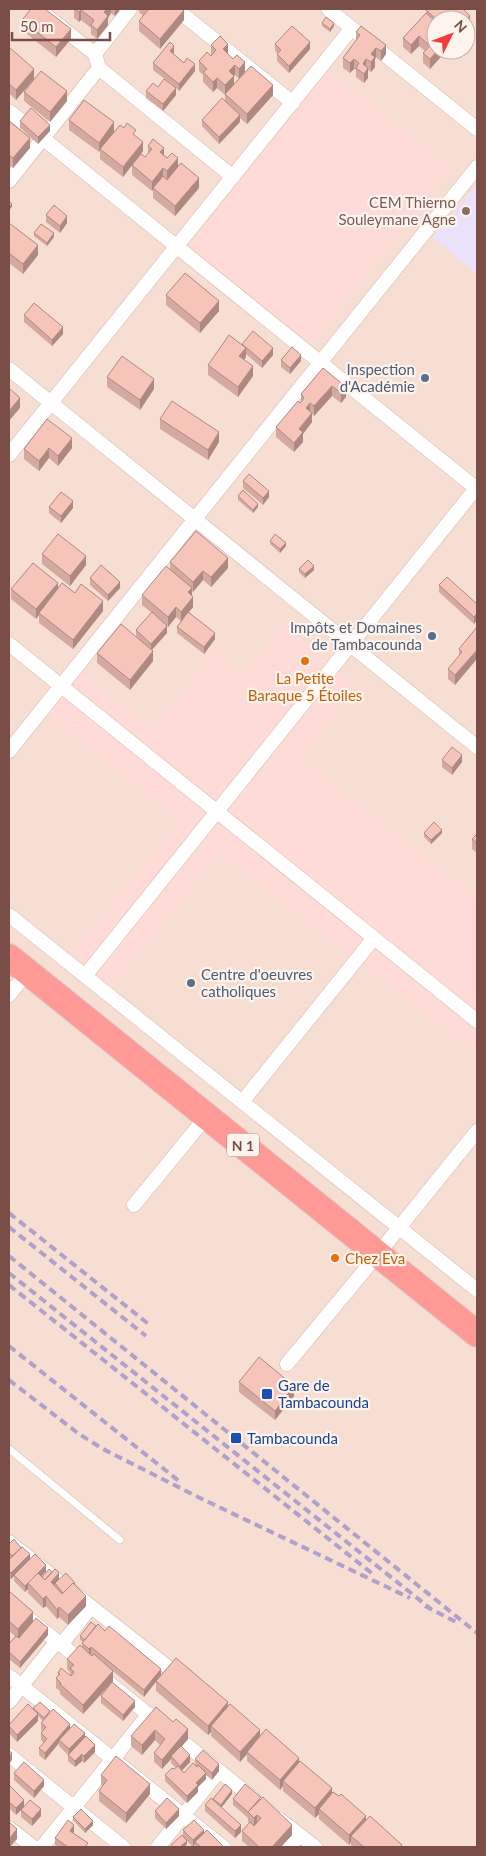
<svg xmlns="http://www.w3.org/2000/svg" width="486" height="1856" viewBox="0 0 486 1856" font-family="Lato,sans-serif">
	<style>
		.residential { fill: #f7ded2; fill-rule: evenodd }
		.commercial { fill: #ffdbd8 }
		.education { fill: #ebe1fb }
		.lines { fill: none; stroke-linecap: round; stroke-linejoin: round }
		.lane-casing { stroke: #d4b4ab; stroke-width: 8 }
		.street-casing { stroke: #d4b4ab; stroke-width: 15 }
		.highway-casing { stroke: #dacdcb; stroke-width: 28 }
		.lane { stroke: #fff; stroke-width: 7 }
		.street { stroke: #fff; stroke-width: 14 }
		.highway { stroke: #ff9995; stroke-width: 26 }
		.rail { stroke: #aea1ca; stroke-width: 4; stroke-dasharray: 8 5; stroke-linecap: butt }
		.wall { fill: #d4a99f }
		.shaded-wall { fill: #ad8982 }
		.building { fill: #f7c4b9; stroke: #ad8982 }
		.education-dot { fill: #8d6e63; stroke: #fff4ed; stroke-width: 2 }
		.service-dot { fill: #5c6f8a; stroke: #fff4ed; stroke-width: 2 }
		.food-dot { fill: #e8710a; stroke: #fff4ed; stroke-width: 2 }
		.transit-dot { fill: #1a4fb4; stroke: #fff4ed; stroke-width: 2 }
		.labels { text-anchor: middle; dominant-baseline: central; stroke-width: 4.5; stroke-linejoin: round; paint-order: stroke }
		.shield { fill: #fff4ed; stroke: #a27f78; stroke-width: 1 }
		.shield-label { font-size: 14px; font-weight: bold; fill: #7a4d46 }
		.education-label { font-size: 15px; fill: #785e54; stroke: #fff4ed; text-anchor: end }
		.service-label { font-size: 15px; fill: #4e5e75; stroke: #fff4ed; text-anchor: end }
		.food-label { font-size: 15px; fill: #c56008; stroke: #fff4ed }
		.transit-label { font-size: 15px; fill: #164399; stroke: #fff4ed; text-anchor: start }
	</style>
	<rect width="100%" height="100%" fill="#ffeee4"/>
	<!-- residential -->
	<path class="residential" d="M9 9H477V1847H9ZM436 20H466V50H436Z"/>
	<!-- commercial -->
	<path class="commercial" d="M328 70 451 168 311 344 189 246Z
		M284 624 354 685 301 759 477 898V1054L219 853 111 989 69 957 181 821 45 713 77 671 151 728 216 653 245 674Z"/>
	<!-- education -->
	<path class="education" d="M477 184V274L433 238Z"/>
	<g class="lines">
		<!-- lane casing -->
		<g class="lane-casing">
			<path id="lane" d="M9 1449 120 1540"/>
		</g>
		<!-- street casing -->
		<g class="street-casing">
			<path id="street" d="M38 9 95 54 99 68 233 177
				M176 9 293 103
				M328 9 477 129
				M95 54 130 9
				M9 111 477 489
				M9 181 99 68
				M9 369 477 747
				M9 455 352 28
				M9 644 477 1021
				M9 751 477 167
				M9 915 477 1290
				M85 976 477 487
				M9 995 28 972
				M242 1102 374 938
				M134 1205 207 1116
				M287 1364 378 1254 477 1131
				M9 1542 183 1679
				M9 1603 254 1799
				M61 1645 91 1607
				M9 1676 223 1847
				M9 1702 57 1641
				M9 1755 123 1847
				M279 1819 315 1847
				M9 1828 33 1847
				M42 1847 149 1714
				M158 1847 219 1771
				M289 1847 299 1835"/>
		</g>
		<!-- highway casing -->
		<g class="highway-casing">
			<path id="highway" d="M9 957 477 1334"/>
		</g>
		<!-- lane -->
		<use href="#lane" class="lane"/>
		<!-- street -->
		<use href="#street" class="street"/>
		<!-- highway -->
		<use href="#highway" class="highway"/>
		<!-- rail -->
		<path class="rail" d="M9 1213 151 1326
			M9 1227 146 1336
			M9 1256 477 1633
			M9 1273 431 1609
			M9 1285 374 1575
			M9 1346 179 1481
			M9 1380 79 1434 103 1449 200 1498 410 1598
			M425 1606 456 1622"/>
	</g>
	<!-- wall -->
	<path class="wall" d="M74 9H119V11L115 16 111 13 108 18V25L97 39 91 34V28L81 20 79 22 74 18Z
		M139 9H182L184 20 160 49 139 31V21L143 16 139 12Z
		M428 9H463L470 16V22L466 26V20H436V50H447L430 69 423 63V53L425 51 419 46 411 54 403 47V38L426 13V10Z
		M22 20 71 39 56 57 22 30Z
		M322 23 334 26 330 32 322 26Z
		M356 32 386 54 381 61 376 57 375 59V67L371 72 368 70V78L364 83 356 77V70L354 69 350 73 343 68V58L356 41Z
		M275 44 310 49 289 73 277 61V53L275 51Z
		M211 45 228 54 233 59 245 62 239 79 235 75 234 76V84L273 95 247 124 240 118V122L219 144 202 126V120L225 100V95L217 88 213 92 203 82V75L199 71V61L211 55Z
		M9 47 34 79 16 100 9 93Z
		M174 53 173 54 195 71 179 91 176 88V95L163 111 146 98V91L158 87 174 86 153 70V63Z
		M24 92 67 101 50 122 24 101Z
		M69 120 114 132 143 151 132 165 145 157 148 155V146L164 155 178 167 199 188 175 216 153 198V189L152 191 132 175V165L123 177 100 159V151L99 152 69 130Z
		M9 121 30 148 13 168 9 165Z
		M20 121 50 131 38 144 20 128Z
		M46 215 67 223 60 233 46 222Z
		M9 223 38 255 23 274 9 263Z
		M34 233 54 237 47 246 34 236Z
		M166 295 219 311 200 333 166 305Z
		M24 315 63 334 52 346 24 322Z
		M242 344 273 355 262 368 246 354V357L244 360 253 376 238 397 208 375V365L242 345Z
		M281 360 301 361 290 374 281 367Z
		M323 368 346 397 341 403 332 396 314 416 312 414V422L303 434V442L294 452 276 437V427L301 402V394Z
		M107 377 154 389 140 410 107 387Z
		M160 419 219 442 208 460 160 429Z
		M72 448 58 466 49 458 39 471 24 459V449Z
		M243 481 269 497 263 505 243 488Z
		M238 496 258 507 253 513 238 500Z
		M49 507 73 508 61 523 49 513Z
		M270 541 286 546 280 553 270 544Z
		M42 554 86 565 70 586 42 564Z
		M170 562 228 568 211 587 203 580 193 592 192 591 193 607 189 612 215 639 204 654 177 633V627L181 621 176 617 168 627 161 621 167 633 151 650 153 661 130 690 97 663V653L136 637V630L152 613 142 605V595L170 569Z
		M299 569 314 570 305 578 299 572Z
		M90 578 120 588 108 601 90 585Z
		M439 585 477 604V620L474 624 439 592Z
		M11 589H58L75 593 103 611 73 649 39 623V615L36 619 11 599Z
		M477 627 455 685 448 679V669L459 656V649Z
		M442 760 462 762 452 775 442 767Z
		M424 833H442L431 844 424 837Z
		M477 834V853L472 849V839Z
		M239 1382 294 1396 275 1420 239 1392Z
		M9 1544 30 1560 41 1576 59 1579 75 1586 86 1606 68 1625 59 1617 57 1619 46 1606 43 1608 28 1593V1589L25 1592 14 1581V1576L11 1579 9 1578Z
		M9 1591 33 1612 19 1638 48 1635 20 1668 9 1659V1644L15 1636 9 1631Z
		M80 1636 228 1707 260 1737 299 1763 332 1793 402 1847H353L351 1846V1842L349 1845 319 1819V1814L315 1818 283 1791V1786L280 1790 247 1761V1754L240 1762 211 1736V1732L208 1735 156 1691V1682L144 1697 113 1671V1681L83 1714 60 1694V1691L56 1688V1678L58 1677V1673L70 1676V1672L67 1669V1659L82 1646 83 1642 80 1640Z
		M101 1696 135 1707 123 1721 101 1703Z
		M33 1709 50 1713 70 1728 85 1737 95 1752 84 1763 82 1761 75 1767 68 1761V1755L59 1746V1743L45 1760 39 1755V1748L44 1743 41 1740V1733L43 1731 41 1730V1723L43 1721 38 1716V1721L17 1742 9 1733V1725Z
		M173 1722 188 1739 182 1746 190 1762 182 1771 184 1773 195 1765V1759L219 1771 212 1780 206 1775V1779L198 1787V1792L187 1803 165 1781V1775L176 1768 171 1763V1759L162 1769 154 1762V1753L160 1745 155 1740 142 1755 131 1746V1736Z
		M14 1773 44 1786 34 1798 14 1780Z
		M101 1775 150 1794 126 1823 99 1801V1791L103 1786 101 1785Z
		M9 1785 24 1807 41 1816 32 1826 21 1817V1810L23 1807 16 1815 9 1808Z
		M232 1794 221 1808 241 1832 235 1838 205 1811V1805L213 1800V1799Z
		M233 1799H261L292 1835 281 1847H249L242 1841V1831L250 1823 248 1822V1818L233 1805Z
		M155 1811 179 1816 166 1829 155 1818Z
		M73 1817 93 1825 85 1833 73 1820Z
		M183 1830 204 1834 223 1847H195V1844L193 1847 187 1841V1844L184 1847H171V1845L183 1837Z
		M74 1832 73 1833 88 1847H59L55 1845V1838Z"/>
	<!-- shaded-wall -->
	<path class="shaded-wall" d="M107 9H111V13L108 18V25L97 39V30L104 12Z
		M115 9H119V11L115 16Z
		M81 10V20L79 22V12Z
		M184 10V20L160 49V39Z
		M440 14V20H436V26V19Z
		M470 16V22L466 26 465 20Z
		M334 23V26L330 32V29Z
		M71 29V39L56 57V47Z
		M419 36V46L411 54V45Z
		M310 42V49L289 73V66Z
		M228 44V54L223 49Z
		M386 45V54L381 61V51Z
		M174 46V53L170 58V51Z
		M376 48V57L375 59V67L371 72V54Z
		M438 50H447L430 69V59Z
		M354 59V69L350 73V63Z
		M366 59V69L363 64Z
		M245 62V72L239 79V69Z
		M195 64V71L179 91V84Z
		M235 65V75L229 81V71Z
		M368 68V78L364 83V74Z
		M34 69V79L16 100V90Z
		M234 76V86L225 95V85Z
		M217 78V88L213 92V82Z
		M273 85V95L247 124V114Z
		M176 88V95L163 111V104Z
		M67 91V101L50 122V112Z
		M240 115V122L219 144V137Z
		M114 122V132L100 149 99 152V143Z
		M50 125V131L38 144V137Z
		M30 138V148L13 168V158Z
		M143 142V151L123 177V167Z
		M164 148V157L160 152Z
		M178 158V168L167 181V171Z
		M163 168V177L152 191V182Z
		M199 178V188L175 216V206Z
		M12 204V207L9 210V207Z
		M67 216V223L60 233V226Z
		M54 233V237L47 246V243Z
		M38 245V255L23 274V264Z
		M219 301V311L200 333V323Z
		M63 327V334L52 346V340Z
		M246 348V357L239 366V356Z
		M273 348V355L262 368V361Z
		M301 355V361L290 374V368Z
		M253 366V376L238 397V387Z
		M154 379V389L140 410V400Z
		M332 386V396L314 416V406Z
		M346 387V397L341 403V393Z
		M20 398V408L9 421V411Z
		M310 403V413L306 408Z
		M312 413V422L303 434V442L294 452V443L299 429Z
		M219 432V442L208 460V450Z
		M72 438V448L58 466V456Z
		M49 448V458L39 471V461Z
		M269 491V497L263 505V498Z
		M73 501V508L61 523V516Z
		M258 504V507L253 513V510Z
		M286 543V546L280 553V549Z
		M86 556V565L70 586V576Z
		M228 558V568L211 587V577Z
		M314 566V570L305 578V574Z
		M203 571V580L193 592V582Z
		M120 582V588L108 601V595Z
		M58 583V592L39 613V615L36 619V609Z
		M192 588V598L188 592Z
		M193 597V607L181 622V612Z
		M103 601V611L73 649V640Z
		M176 607V617L168 627V617Z
		M477 613V620L474 624V617Z
		M167 626V633L151 651V644Z
		M215 633V639L204 654V647Z
		M477 650V659L455 685V675Z
		M153 651V661L130 690V680Z
		M462 755V762L452 775V768Z
		M442 830V833L431 844V840Z
		M294 1386V1396L275 1420V1411Z
		M30 1554V1560L11 1579V1573Z
		M46 1565V1572L31 1586 28 1583V1589L25 1592V1586Z
		M59 1573V1583H55V1588L51 1582Z
		M46 1596V1606L43 1608V1599Z
		M86 1596V1606L68 1625V1615Z
		M59 1607V1617L57 1619V1610Z
		M33 1612V1622L18 1639V1629Z
		M48 1628V1635L20 1668V1662Z
		M91 1647V1653L89 1655V1649Z
		M161 1669V1675L144 1697V1690Z
		M113 1671V1681L83 1714V1705Z
		M135 1701V1707L123 1721V1715Z
		M228 1702V1712L211 1726V1732L208 1735V1726Z
		M38 1714V1721L17 1742V1735Z
		M70 1724V1731L59 1740V1743L45 1760V1753Z
		M188 1729V1739L172 1758 171 1756V1759L162 1769V1760Z
		M155 1730V1740L142 1755V1745Z
		M260 1730V1740L247 1752V1754L240 1762V1752Z
		M85 1733V1740L69 1756V1749Z
		M95 1745V1752L84 1763V1756Z
		M12 1753V1760L9 1764V1757Z
		M82 1754V1761L75 1767V1761Z
		M190 1755V1762L180 1772V1766Z
		M299 1758V1767L283 1781V1786L280 1790V1780Z
		M219 1764V1771L212 1780V1773Z
		M206 1773V1779L198 1787V1792L187 1803V1796L196 1783Z
		M44 1780V1786L34 1798V1791Z
		M150 1784V1794L126 1823V1813Z
		M332 1788V1798L319 1809V1814L315 1818V1808Z
		M232 1790V1794L221 1808V1805Z
		M24 1800V1807L16 1815V1808Z
		M41 1809V1816L32 1826V1819Z
		M179 1809V1816L166 1829V1823Z
		M257 1815V1825L254 1827V1818Z
		M366 1816V1825L351 1836V1842L349 1845V1835Z
		M93 1821V1825L85 1833V1829Z
		M74 1825V1832L70 1837V1831Z
		M241 1825V1832L235 1838V1831Z
		M292 1825V1835L281 1847H272Z
		M17 1829V1839L10 1847H9V1839Z
		M204 1830V1836L195 1842V1844L193 1847V1840Z
		M187 1841V1844L184 1847H180Z"/>
	<!-- building -->
	<path class="building" d="M31 9H45L71 29 56 47 22 20Z
		M75 9H107L104 12 108 16 97 30 91 25 94 20 81 10 79 12Z
		M146 9H182L184 10 160 39 139 21 148 10Z
		M428 9H463L470 16 465 20H446L440 14 436 19 426 10Z
		M426 13 436 22V50H438L430 59 423 53 430 46 419 36 411 45 403 38Z
		M326 17 334 23 330 29 322 23Z
		M292 26 310 42 289 66 277 54 281 50 275 44Z
		M361 26 386 45 381 51 376 48 371 54 375 57 371 62 366 59 363 64 368 68 364 74 356 68 359 63 354 59 350 63 343 58 360 35 356 32Z
		M220 36 228 44 223 49 233 59 237 55 245 62 239 69 235 65 229 71 234 76 225 85 217 78 213 82 203 72 207 69 199 61 207 52 211 56 216 50 211 45Z
		M170 42 174 46 170 51 184 63 187 58 195 64 179 84 153 63Z
		M9 47 34 69 16 90 9 84Z
		M251 66 273 85 247 114 225 94Z
		M41 71 67 91 50 112 24 92Z
		M164 79 176 88 163 104 146 91 153 83 158 87Z
		M222 98 240 115 219 137 202 120Z
		M84 100 114 122 99 143 69 120Z
		M31 108 50 125 38 137 20 121Z
		M9 121 30 138 13 158 9 155Z
		M127 123 136 130 133 134 143 142 123 167 100 149 120 125 124 128Z
		M153 139 164 148 160 152 167 158 172 153 178 158 167 171 163 168 152 182 132 165 141 154 145 157 152 149 148 146Z
		M181 163 199 178 175 206 153 188 163 176 167 180Z
		M9 201 12 204 9 207Z
		M54 205 67 216 60 226 46 215Z
		M9 223 38 245 23 264 9 253Z
		M41 224 54 233 47 243 34 233Z
		M185 273 219 301 200 323 166 295Z
		M34 303 63 327 52 340 24 315Z
		M253 331 273 348 262 361 242 344Z
		M229 335 246 348 239 356 253 366 238 387 208 365Z
		M292 347 301 355 290 368 281 360Z
		M122 356 154 379 140 400 107 377Z
		M323 368 346 387 341 393 332 386 314 406 310 403 306 408 312 413 299 429 303 432 294 443 276 427 298 401 300 403 304 398 301 394Z
		M9 388 20 398 9 411Z
		M172 401 219 432 208 450 160 419Z
		M47 419 72 438 58 456 49 448 39 461 24 449Z
		M249 474 269 491 263 498 243 481Z
		M243 490 258 504 253 510 238 496Z
		M61 492 73 501 61 516 49 507Z
		M196 531 228 558 211 577 203 571 193 582 170 562Z
		M58 534 86 556 70 576 42 554Z
		M275 534 286 543 280 549 270 541Z
		M308 560 314 566 305 574 299 569Z
		M33 563 58 583 36 609 11 589Z
		M101 565 120 582 108 595 90 578Z
		M166 566 192 588 188 592 193 597 181 612 176 607 168 617 142 595Z
		M447 577 477 604V613L474 617 439 585Z
		M62 583 75 593 81 584 103 601 73 640 39 613Z
		M152 612 167 626 151 644 136 630Z
		M188 612 215 633 204 647 177 627Z
		M121 624 153 651 130 680 97 653Z
		M477 627V650L455 675 448 669 462 652 459 649Z
		M452 747 462 755 452 768 442 760Z
		M434 822 442 830 431 840 424 833Z
		M477 834V843L472 839Z
		M259 1357 294 1386 275 1411 239 1382Z
		M14 1539 21 1548 12 1556 9 1552V1544Z
		M22 1547 30 1554 11 1573 9 1571V1560Z
		M35 1554 46 1565 25 1586 14 1575Z
		M49 1569 52 1572 45 1580 42 1577Z
		M55 1569 59 1573 51 1582 62 1594 73 1583 86 1596 68 1615 59 1607 57 1610 46 1596 43 1599 28 1583 38 1573 45 1580Z
		M66 1573 75 1583 74 1584 73 1583 63 1593 55 1583Z
		M9 1591 33 1612 18 1629 9 1621Z
		M36 1618 48 1628 20 1662 9 1652V1644L16 1636 19 1638Z
		M91 1622 96 1626 85 1640 80 1636Z
		M98 1624 105 1631 109 1626 161 1669 144 1690 91 1647 89 1649 82 1643Z
		M80 1645 92 1656 94 1654 113 1671 83 1705 60 1684 61 1683 56 1678 60 1674 58 1673 61 1668 71 1676 74 1672 70 1668 74 1665 67 1659Z
		M176 1658 228 1702 208 1726 156 1681Z
		M112 1682 135 1701 123 1715 101 1696Z
		M40 1702 50 1711 44 1718 33 1708Z
		M28 1704 38 1714 17 1735 9 1726V1725Z
		M230 1704 260 1730 240 1752 211 1726Z
		M156 1707 173 1722 176 1719 188 1729 162 1760 154 1753 165 1739 155 1730 142 1745 131 1736Z
		M53 1709 70 1724 45 1753 39 1748 47 1739 41 1733 46 1727 41 1723Z
		M74 1724 85 1733 69 1749 59 1740Z
		M266 1729 299 1758 280 1780 247 1752Z
		M86 1736 95 1745 84 1756 82 1754 75 1761 68 1755Z
		M181 1746 190 1755 180 1766 171 1756Z
		M203 1750 219 1764 212 1773 195 1759Z
		M9 1751 12 1753 9 1757Z
		M116 1756 150 1784 126 1813 99 1791 107 1780 101 1775Z
		M300 1761 332 1788 315 1808 283 1781Z
		M24 1762 44 1780 34 1791 14 1773Z
		M193 1763 197 1767 198 1765 206 1773 196 1783 198 1785 187 1796 165 1775 172 1768 174 1769 178 1766 184 1773Z
		M225 1784 232 1790 221 1805 213 1799Z
		M245 1784 261 1797 248 1812 233 1799Z
		M9 1785 24 1800 16 1808 9 1802Z
		M333 1792 339 1796 341 1794 366 1816 349 1835 319 1809Z
		M263 1797 292 1825 272 1847H259L242 1831 250 1822 254 1826 261 1818 257 1815 254 1818 248 1812Z
		M167 1798 179 1809 166 1823 155 1811Z
		M211 1798 241 1825 235 1831 205 1805Z
		M30 1800 41 1809 32 1819 21 1810Z
		M81 1809 93 1821 85 1829 73 1817Z
		M370 1816 402 1845 400 1847H364L351 1836Z
		M68 1820 74 1825 70 1831 88 1843 85 1847H68L55 1838Z
		M194 1820 204 1830 193 1840 183 1830Z
		M9 1822 17 1829 9 1839Z
		M207 1830 223 1846 221 1847H201L195 1842Z
		M182 1835 187 1841 180 1847H173L171 1845Z"/>
	<!-- markers -->
	<circle class="education-dot" cx="466" cy="211" r="5"/>
	<g class="service-dot">
		<circle cx="425" cy="378" r="5"/>
		<circle cx="432" cy="636" r="5"/>
		<circle cx="191" cy="983" r="5"/>
	</g>
	<g class="food-dot">
		<circle cx="305" cy="661" r="5"/>
		<circle cx="335" cy="1258" r="5"/>
	</g>
	<g class="transit-dot">
		<rect x="261" y="1388" width="12" height="12" rx="2.5"/>
		<rect x="230" y="1432" width="12" height="12" rx="2.5"/>
	</g>
	<g class="labels">
		<!-- shield labels -->
		<rect class="shield" x="227" y="1133.5" width="32" height="23" rx="4"/>
		<g class="shield-label">
			<text x="243" y="1145">N 1</text>
		</g>
		<!-- education labels -->
		<g class="education-label">
			<text x="456" y="202">CEM Thierno<tspan x="456" dy="17">Souleymane Agne</tspan></text>
		</g>
		<!-- service labels -->
		<g class="service-label">
			<text x="415" y="369">Inspection<tspan x="415" dy="17">d'Académie</tspan></text>
			<text x="422" y="627">Impôts et Domaines<tspan x="422" dy="17">de Tambacounda</tspan></text>
			<text x="201" y="974" text-anchor="start">Centre d'oeuvres<tspan x="201" dy="17">catholiques</tspan></text>
		</g>
		<!-- food labels -->
		<g class="food-label">
			<text x="305" y="678">La Petite<tspan x="305" dy="17">Baraque 5 Étoiles</tspan></text>
			<text x="345" y="1258" text-anchor="start">Chez Eva</text>
		</g>
		<!-- transit labels -->
		<g class="transit-label">
			<text x="278" y="1385">Gare de<tspan x="278" dy="17">Tambacounda</tspan></text>
			<text x="247" y="1438">Tambacounda</text>
		</g>
	</g>
	<!-- border -->
	<rect width="486" height="1856" fill="none" stroke="#7a4d46" stroke-width="20"/>
	<!-- north arrow -->
	<g transform="translate(451 35) rotate(48)"><circle r="24" fill="#fff4ed" stroke="#cab1aa"/>
	<path d="M0-4L9 19L0 12L-9 19Z" fill="#f53c3d"/>
	<text y="-8" font-size="14" font-weight="bold" text-anchor="middle" fill="#7a4d46">N</text>
	</g>
	<!-- scale -->
	<path d="M12 32v8h98v-8" fill="none" stroke="#7a4d46" stroke-width="2.5"/>
	<text x="20" y="32" font-size="15" fill="#7a4d46" stroke="#fff4ed" stroke-width="4" paint-order="stroke">50 m</text>
</svg>
